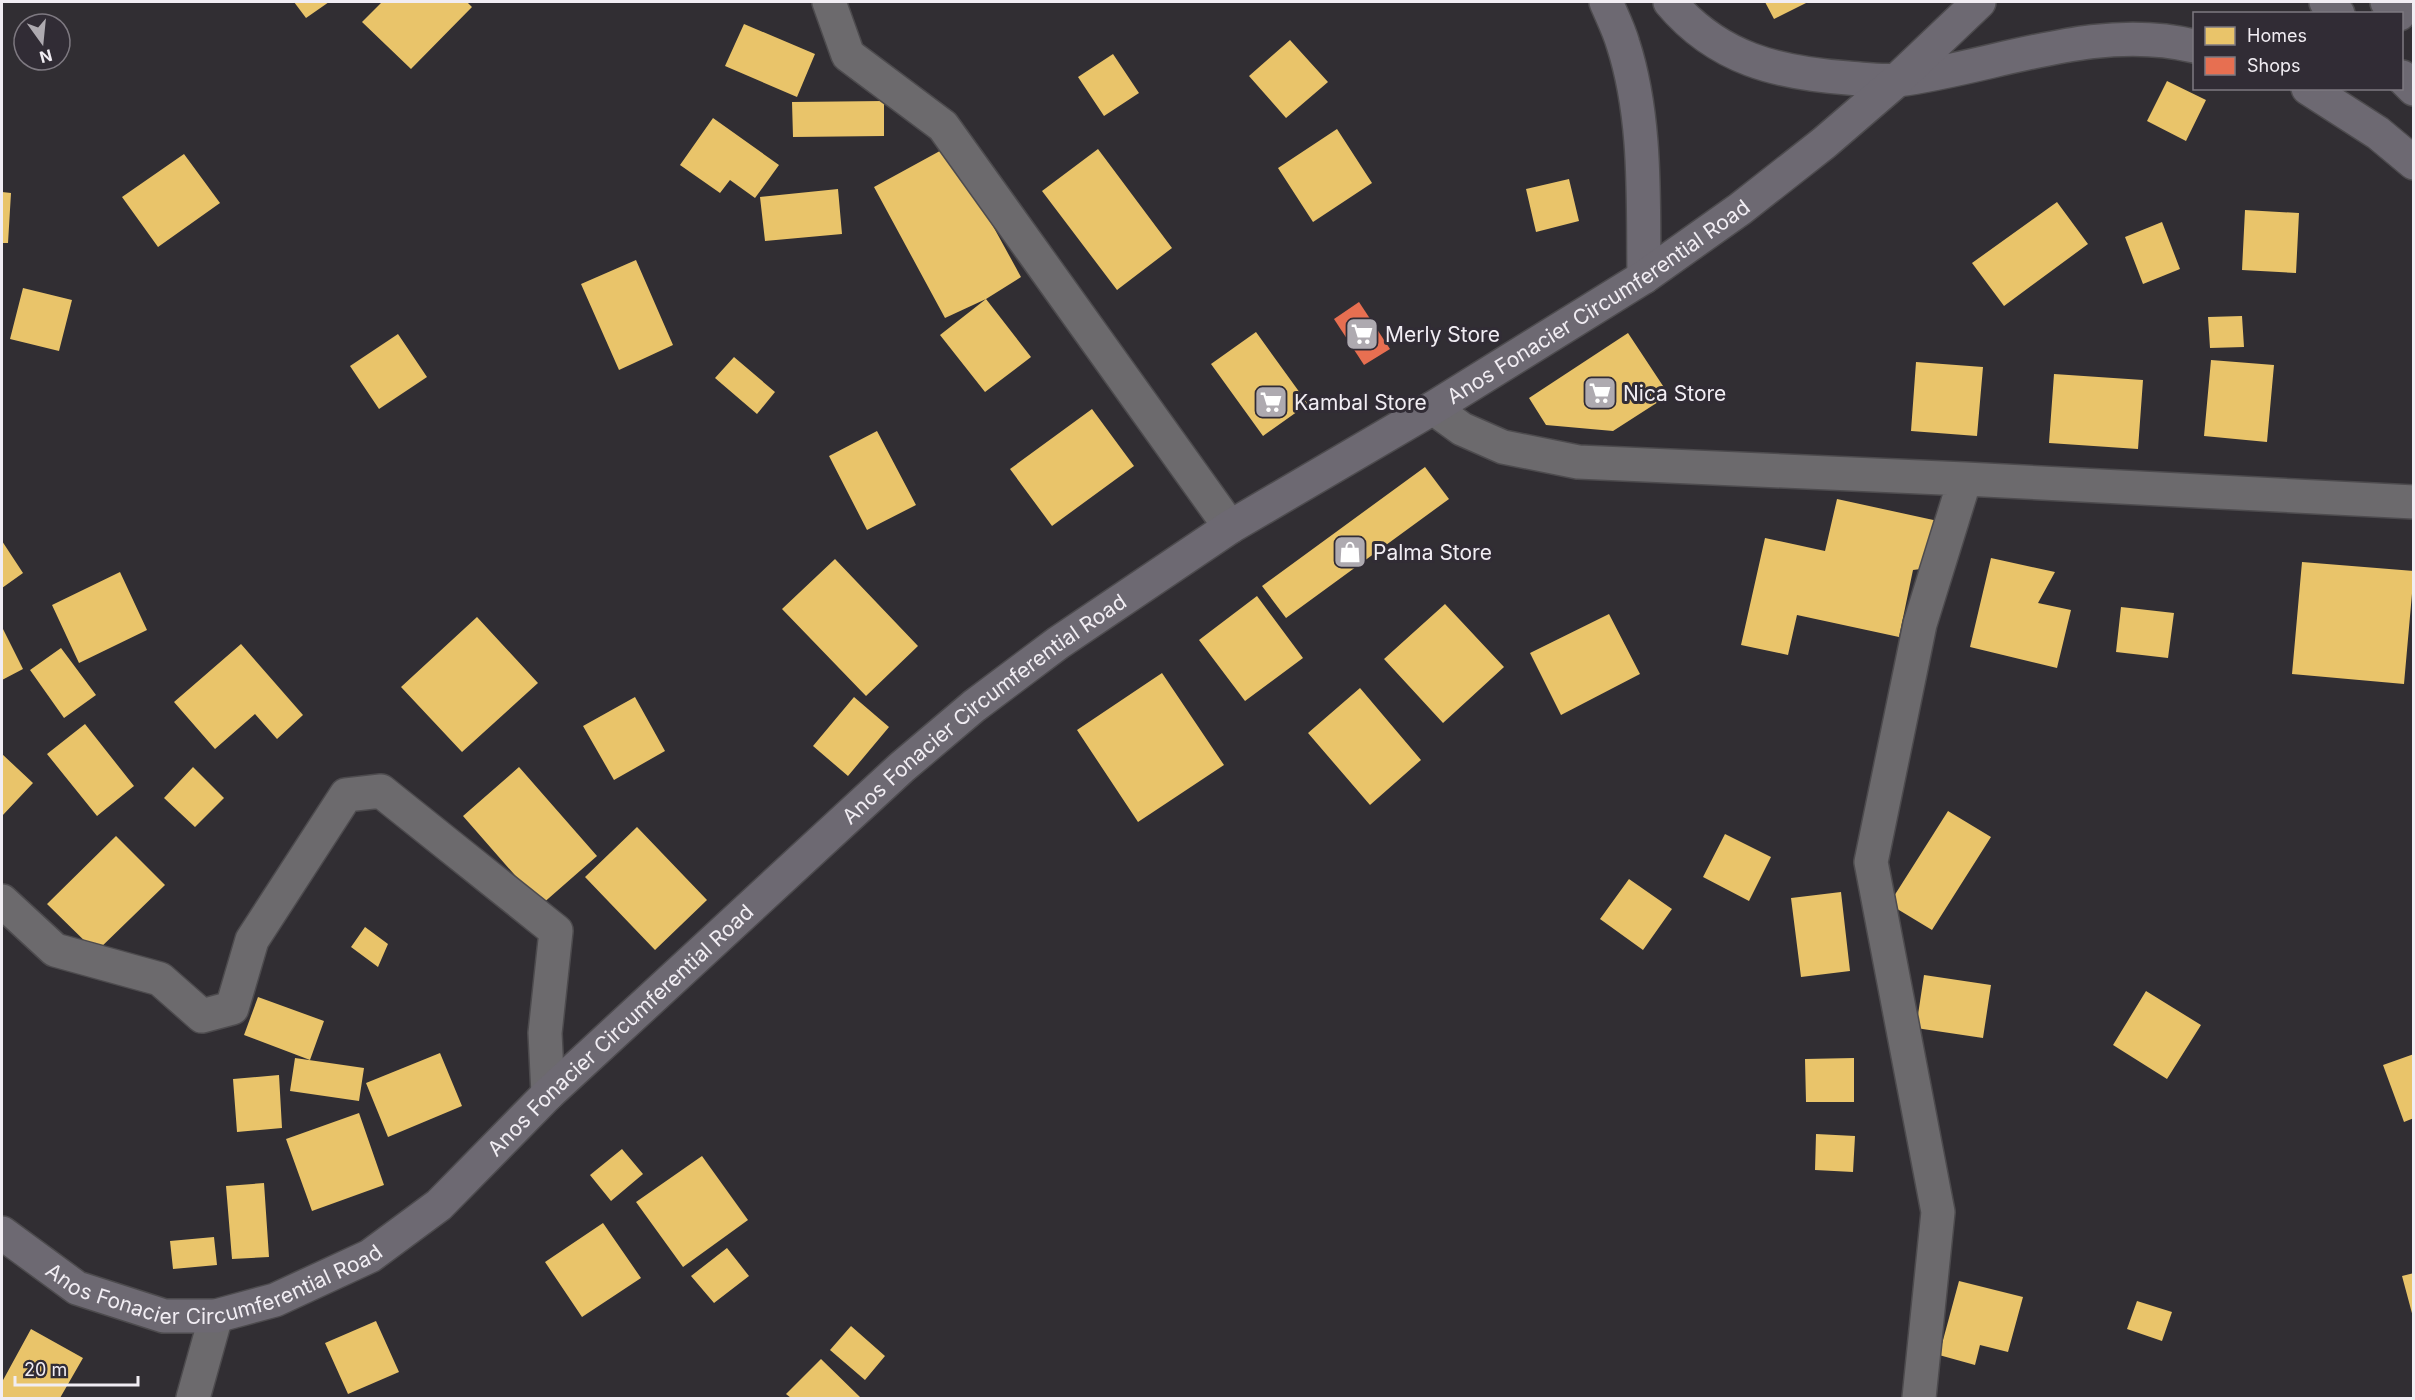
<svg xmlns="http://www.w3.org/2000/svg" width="2415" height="1400" viewBox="0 0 2415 1400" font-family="Inter,sans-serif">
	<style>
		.homes { fill: #e9c46a }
		.shops { fill: #e76f51 }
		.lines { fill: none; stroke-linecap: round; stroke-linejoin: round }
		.minor-casing { stroke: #4d4b4e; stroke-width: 36 }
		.major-casing { stroke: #4d4b4e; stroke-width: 36 }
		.minor { stroke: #6c6a6d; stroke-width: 33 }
		.major { stroke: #6d6972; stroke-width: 33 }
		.labels { text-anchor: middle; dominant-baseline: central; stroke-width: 6; stroke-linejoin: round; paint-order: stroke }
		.street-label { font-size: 21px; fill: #f1edf3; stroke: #312c35 }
		.poi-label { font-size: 21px; fill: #f1edf3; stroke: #312c35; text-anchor: start }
	</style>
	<rect width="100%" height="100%" fill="#312e33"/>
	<!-- homes -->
	<path class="homes" d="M294 2H329L306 18Z
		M382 2H467L472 7 411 69 362 22Z
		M1765 2H1808L1774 19Z
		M744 24 815 54 797 97 725 66Z
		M1290 40 1328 82 1286 118 1249 76Z
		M1113 54 1139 93 1104 116 1078 77Z
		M2167 81 2206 100 2186 141 2147 121Z
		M884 101V136L793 137 792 102Z
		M713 118 779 165 755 198 730 180 720 193 680 165Z
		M1337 129 1372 183 1313 222 1278 168Z
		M949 146 1021 277 986 299 945 318 874 187Z
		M1098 149 1172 248 1117 290 1042 191Z
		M184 154 220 203 158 247 122 197Z
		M1569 179 1579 221 1536 232 1526 189Z
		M838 189 842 234 765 241 760 197Z
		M2 192 11 193 8 243H2Z
		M2057 202 2088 244 2004 306 1972 263Z
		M2245 210 2299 213 2296 273 2242 270Z
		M2162 222 2180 269 2143 284 2125 237Z
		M636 260 673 345 619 370 581 284Z
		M23 288 72 300 59 351 10 339Z
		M986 299 1031 357 985 392 940 335Z
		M2242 316 2244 347 2210 348 2208 317Z
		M1256 332 1308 404 1263 436 1211 364Z
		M1628 333 1669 395 1613 431 1546 425 1529 398Z
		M398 334 427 377 379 409 350 366Z
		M734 357 775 392 757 414 715 378Z
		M2211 360 2274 365 2267 442 2204 436Z
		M1916 362 1983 367 1977 436 1911 431Z
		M2054 374 2143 380 2138 449 2049 443Z
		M1092 409 1134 466 1052 526 1010 469Z
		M877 431 916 505 867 530 829 456Z
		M1425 467 1449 499 1286 618 1262 586Z
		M1837 499 1938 521 1928 568 1913 570 1899 637 1797 615 1788 655 1741 645 1765 538 1825 551Z
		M2 541 23 573 2 588Z
		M1991 558 2055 572 2038 603 2071 610 2057 668 1970 647Z
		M835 559 918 646 866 696 782 609Z
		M2302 562 2414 571 2404 684 2292 674Z
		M120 572 147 630 79 663 52 605Z
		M1257 596 1303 658 1245 701 1199 640Z
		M1445 604 1504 667 1443 723 1384 659Z
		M2121 607 2174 613 2168 658 2116 652Z
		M1609 614 1640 674 1561 715 1530 653Z
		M477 617 538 683 462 752 401 687Z
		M2 627 23 669 2 680Z
		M241 644 303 715 277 739 255 714 215 749 174 702Z
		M61 648 96 695 64 718 30 670Z
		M1162 673 1224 765 1138 822 1077 730Z
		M1360 688 1421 760 1370 805 1308 733Z
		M635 697 665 751 614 780 583 726Z
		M854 697 889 727 848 776 813 746Z
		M85 724 134 786 97 816 47 754Z
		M2 754 33 783 2 816Z
		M193 767 224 798 195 827 164 798Z
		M519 767 597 856 541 905 463 816Z
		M1948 811 1991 837 1932 930 1889 904Z
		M637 827 707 900 655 950 585 877Z
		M1725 834 1771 857 1749 901 1703 877Z
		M116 836 165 885 96 952 47 904Z
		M1629 879 1672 909 1643 950 1600 919Z
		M1841 892 1850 971 1801 977 1791 898Z
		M365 927 388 944 378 967 351 947Z
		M1924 975 1991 985 1983 1038 1916 1028Z
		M2146 991 2201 1025 2167 1079 2113 1045Z
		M258 997 324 1021 310 1060 244 1035Z
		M440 1053 462 1106 388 1137 366 1083Z
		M2414 1054V1118L2404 1122 2383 1065Z
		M295 1058 364 1068 359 1101 290 1091Z
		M1854 1058V1102H1806L1805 1059Z
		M279 1075 282 1128 237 1132 233 1079Z
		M359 1113 384 1185 312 1211 286 1139Z
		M1816 1134 1855 1136 1853 1172 1815 1170Z
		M622 1149 643 1174 611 1201 590 1175Z
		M702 1156 748 1220 683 1267 636 1202Z
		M264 1183 269 1257 232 1259 226 1186Z
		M603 1223 641 1278 582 1317 545 1262Z
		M214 1237 217 1265 173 1269 170 1241Z
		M727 1248 749 1276 714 1303 691 1276Z
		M2414 1273V1317H2413L2402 1276Z
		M1959 1281 2023 1297 2008 1352 1980 1345 1975 1365 1939 1355Z
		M2137 1301 2172 1312 2162 1341 2127 1329Z
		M376 1321 399 1372 348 1394 325 1343Z
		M851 1326 885 1356 865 1380 830 1350Z
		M31 1329 83 1358 60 1398H2V1382Z
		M821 1359 861 1398H791L786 1394Z"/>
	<!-- shops -->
	<path class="shops" d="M1359 302 1390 349 1364 365 1334 319Z"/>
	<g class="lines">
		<!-- minor casing -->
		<g class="minor-casing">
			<path id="minor" d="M829 2 848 55 943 126 1230 527
				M1433 408 1462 429 1503 447 1578 462 1965 479 2414 502
				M2 901 55 950 160 979 202 1016 232 1008 252 940 346 795 381 791 556 931 545 1033 548 1094
				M193 1398 216 1316
				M1919 1398 1938 1212 1871 862 1920 624 1965 479"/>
		</g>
		<!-- major casing -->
		<g class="major-casing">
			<g id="major">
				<path d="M1606 2C1612 16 1619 30 1623 44 1647 118 1643 201 1644 277"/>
				<path d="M1670 2C1718 59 1778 73 1848 78 1864 79 1883 82 1898 80 1996 67 2095 22 2194 46"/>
				<path d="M2326 2 2338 14"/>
				<path d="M2387 2 2399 14"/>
				<path d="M2402 77 2414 89"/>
				<path d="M2308 88 2378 133 2414 163"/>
				<path id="s1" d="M2 1233 77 1288 164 1316H216L275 1300 370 1256 439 1205 548 1094 902 767 974 706 1058 643 1230 527 1433 408 1644 277 1740 209 1824 143 1896 81 1979 2"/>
			</g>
		</g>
		<!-- minor -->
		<use href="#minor" class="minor"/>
		<!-- major -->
		<use href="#major" class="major"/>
	</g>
	<!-- icons -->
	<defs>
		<g id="supermarket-square" transform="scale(1.725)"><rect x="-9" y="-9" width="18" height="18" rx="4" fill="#aeaab0" stroke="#312c35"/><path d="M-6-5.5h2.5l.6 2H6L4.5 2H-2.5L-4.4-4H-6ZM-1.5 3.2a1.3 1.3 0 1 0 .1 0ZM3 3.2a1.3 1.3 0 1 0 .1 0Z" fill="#fff"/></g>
		<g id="shop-square" transform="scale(1.725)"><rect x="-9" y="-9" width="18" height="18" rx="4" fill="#aeaab0" stroke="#312c35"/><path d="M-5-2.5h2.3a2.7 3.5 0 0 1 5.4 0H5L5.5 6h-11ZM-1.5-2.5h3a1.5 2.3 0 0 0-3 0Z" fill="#fff"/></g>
	</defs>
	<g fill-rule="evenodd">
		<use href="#supermarket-square" x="1362" y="334"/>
		<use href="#supermarket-square" x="1600" y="393"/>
		<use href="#supermarket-square" x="1271" y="402"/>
		<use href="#shop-square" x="1350" y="552"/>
	</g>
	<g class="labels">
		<!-- street labels -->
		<g class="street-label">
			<text stroke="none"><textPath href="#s1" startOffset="1964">Anos Fonacier Circumferential Road</textPath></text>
			<text stroke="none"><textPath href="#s1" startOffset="1226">Anos Fonacier Circumferential Road</textPath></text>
			<text stroke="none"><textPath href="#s1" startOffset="740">Anos Fonacier Circumferential Road</textPath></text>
			<text stroke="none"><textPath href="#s1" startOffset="236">Anos Fonacier Circumferential Road</textPath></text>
		</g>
		<!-- poi labels -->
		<g class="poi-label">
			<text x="1385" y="334">Merly Store</text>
			<text x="1623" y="393">Nica Store</text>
			<text x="1294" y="402">Kambal Store</text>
			<text x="1373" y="552">Palma Store</text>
		</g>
	</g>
	<!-- border -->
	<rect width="2415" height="1400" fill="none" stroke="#f1edf3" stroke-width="6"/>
	<!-- legend -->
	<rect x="2193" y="12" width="210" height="78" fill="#312c35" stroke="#7e7981" stroke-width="1.5"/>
	<rect x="2205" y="27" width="30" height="18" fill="#e9c46a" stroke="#7e7981" stroke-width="1.5"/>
	<text x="2247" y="42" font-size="18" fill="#f1edf3">Homes</text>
	<rect x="2205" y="57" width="30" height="18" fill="#e76f51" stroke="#7e7981" stroke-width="1.5"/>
	<text x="2247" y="72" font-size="18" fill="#f1edf3">Shops</text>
	<!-- north arrow -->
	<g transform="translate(42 42) rotate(165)"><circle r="28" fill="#312c35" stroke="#7e7981" stroke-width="1.5"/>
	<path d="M0-4.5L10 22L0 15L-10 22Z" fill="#aeaab0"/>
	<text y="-9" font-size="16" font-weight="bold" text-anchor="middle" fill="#f1edf3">N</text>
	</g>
	<!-- scale -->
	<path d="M15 1376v9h123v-9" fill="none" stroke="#f1edf3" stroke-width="3"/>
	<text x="24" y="1376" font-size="18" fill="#f1edf3" stroke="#312c35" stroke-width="4.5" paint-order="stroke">20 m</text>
</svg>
